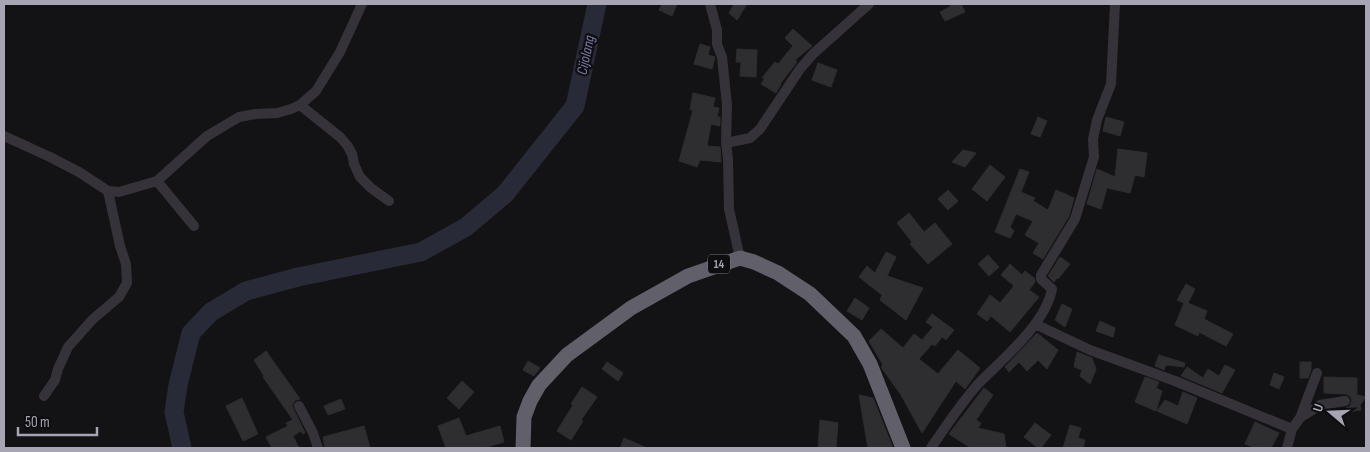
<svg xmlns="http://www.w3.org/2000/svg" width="1370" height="452" viewBox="0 0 1370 452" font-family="'Sofia Sans Condensed',sans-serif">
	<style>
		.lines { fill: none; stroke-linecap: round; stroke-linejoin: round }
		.river { stroke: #292a37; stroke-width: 19 }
		.building { fill: #2e2d30; stroke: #2e2c30 }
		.minor { stroke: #353339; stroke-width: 10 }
		.highway { stroke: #615f69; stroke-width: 15 }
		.labels { text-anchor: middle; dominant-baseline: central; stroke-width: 4.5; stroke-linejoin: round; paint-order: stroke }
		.shield { fill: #0e0d0f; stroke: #797782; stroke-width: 1 }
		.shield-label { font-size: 12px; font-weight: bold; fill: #a7a4b4 }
		.water-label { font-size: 15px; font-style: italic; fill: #7b7eaf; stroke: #0e0d0f }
	</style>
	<rect width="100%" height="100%" fill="#131214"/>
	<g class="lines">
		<!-- river -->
		<path class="river" d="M182 448 174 412 178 385 191 333 211 312 246 291 298 277 421 252 466 227 505 194 575 106 597 4"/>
	</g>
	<!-- building -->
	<path class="building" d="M662 4H677L672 16 659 10Z
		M734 4H747L737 20 729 13Z
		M950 4H961L965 12 945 21 940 12 950 7Z
		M793 29 812 46 795 60 797 62 780 84H781L776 93 761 84 765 78H762L775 62 778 64 793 46 785 38Z
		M700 44 710 47 708 55 715 57 712 69 694 64Z
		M737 49 757 50 756 77 740 76 741 62H736Z
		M818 63 837 70 831 87 812 80Z
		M693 93 715 98 713 107 719 108 717 117H720V126L711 124 707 146 720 147 721 162 700 160 697 167 679 161 693 110H690Z
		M1038 117 1047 121 1040 137 1031 134Z
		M1106 117 1124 122 1120 136 1103 131Z
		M1118 149 1147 153 1144 177 1135 175 1130 193 1107 188 1101 209 1087 204 1097 169 1115 177Z
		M963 150 976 153 965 167 952 162Z
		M990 165 1005 177 987 201 972 189Z
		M1020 169 1029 172 1021 192 1035 198 1033 201 1048 210 1056 190 1074 198 1069 216 1043 259 1033 253 1039 243 1025 235 1033 221 1016 214 1010 227 1014 231 1010 238 995 232Z
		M948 190 958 201 948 210 938 199Z
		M909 213 924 232 935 223 952 244 928 264 910 244 912 242 897 223Z
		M886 252 896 257 887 276 923 288 906 320 880 300 882 295 859 277 867 266 875 273Z
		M988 255 999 267 989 276 978 264Z
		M1060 257 1070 264 1058 279 1057 278 1054 282 1048 276Z
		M1010 264 1022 275 1025 271 1034 278 1035 282 1029 290 1039 297 1010 332 991 316 987 321 977 314 990 295 1000 303 1014 286 1001 275Z
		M1186 284 1195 289 1188 303 1207 311 1204 319 1233 334 1226 346 1199 332 1198 336 1175 325 1184 303 1177 300Z
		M855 298 869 308 862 320 847 311Z
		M1062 304 1072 309 1065 327 1055 320Z
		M932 314 954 330 946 340 942 337 935 346 932 344 919 359 938 374 958 350 980 368 965 389 956 381 922 433 901 395 881 367 883 365 869 341 881 329 903 348 914 334 922 340 933 327 926 322Z
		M1100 321 1115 328 1113 337 1096 331Z
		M1037 333 1058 350 1047 369 1038 360 1027 371 1019 362 1009 372 1005 367Z
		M266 351 300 399 295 400 292 406 305 433 303 434 301 431 293 436 299 448H272L266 437 288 426 286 423 293 420 263 377 264 376 254 360Z
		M1077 352 1092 358 1096 369 1090 384 1080 376 1082 370 1074 367Z
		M1159 355 1185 363 1184 367 1166 365 1164 370 1155 366Z
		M528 361 540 368 534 376 523 370Z
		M607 362 623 373 618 381 602 369Z
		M1300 362H1311V370L1308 378H1300Z
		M1225 365 1235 370 1222 393 1181 376 1187 367 1203 378 1208 369 1219 376Z
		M1274 373 1284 377 1279 389 1270 385Z
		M1145 377 1159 382 1156 388 1162 391 1156 411 1135 402Z
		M1324 377 1357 378V395L1366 397 1360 405 1361 410 1346 412V408L1350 406 1352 400 1350 396 1346 394 1324 393Z
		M462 381 474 392 459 409 447 398Z
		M582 387 597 397 581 420 583 421 571 440 557 431 573 405 571 404Z
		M984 388 993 395 976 420 981 423 978 428 1004 434 1006 448H971L949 434Z
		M1183 392 1197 398 1187 424 1157 411 1165 400 1178 406Z
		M859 395 873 398 893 448H868Z
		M242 398 258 434 243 441 226 406Z
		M341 399 345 409 328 415 324 406Z
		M459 418 466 436 500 426 504 442 483 448H446L438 426Z
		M820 420 838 423 836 448H818Z
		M1255 422 1279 433 1271 448H1255L1245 444Z
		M1035 423 1051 435 1041 448H1038L1024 437Z
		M1070 425 1081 428 1078 438 1085 440 1083 448H1063Z
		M364 426 370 448H325L323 437Z
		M624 438 647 448H620Z"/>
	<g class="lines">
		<!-- minor -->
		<path class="minor" d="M710 4 717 30V44L722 57 727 105 726 143 728 159 729 209 740 258
			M300 105 340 137 347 145 352 154 354 164 360 177 371 188 389 201
			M4 136 50 157 79 172 108 191 119 192 157 181 207 136 239 117 256 114 277 113 291 109 300 105 316 91 340 52 362 4
			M726 143 750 138 760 129 800 69 813 54 869 4
			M157 181 194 226
			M1035 324 1090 350 1175 381 1292 429
			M44 396 55 380 58 369 68 347 93 319 119 297 127 283 126 264 120 246 108 191
			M299 406 313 433 318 448
			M1301 417 1320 405 1345 401
			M931 448C946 426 961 403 979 383 1003 359 1046 323 1052 289L1041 279V275L1075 219 1094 157 1093 139 1097 120 1111 84 1115 4
			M1287 448 1292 429 1300 418 1317 373"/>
		<!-- highway -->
		<path class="highway" d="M523 448 524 417 530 401 539 385 567 355 631 308 688 276 740 258 754 262 778 273 810 294 854 336 870 364 903 448"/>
	</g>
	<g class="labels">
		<!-- shield labels -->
		<rect class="shield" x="708" y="254.5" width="22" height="19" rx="4"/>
		<g class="shield-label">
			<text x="719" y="264">14</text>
		</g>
		<!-- water labels -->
		<g class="water-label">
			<text transform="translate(586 55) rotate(-78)">Cijolang</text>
		</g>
	</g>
	<!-- border -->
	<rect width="1370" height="452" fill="none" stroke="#a7a4b4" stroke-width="10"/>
	<!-- north arrow -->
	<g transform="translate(1330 412) rotate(289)" stroke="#0e0d0f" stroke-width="4" paint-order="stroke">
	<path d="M0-4L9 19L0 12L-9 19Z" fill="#a7a4b4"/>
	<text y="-8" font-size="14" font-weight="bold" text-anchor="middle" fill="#a7a4b4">U</text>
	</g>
	<!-- scale -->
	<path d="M18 427v8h79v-8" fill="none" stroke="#a7a4b4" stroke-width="2.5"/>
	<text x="25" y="427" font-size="15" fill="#a7a4b4" stroke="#0e0d0f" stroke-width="4" paint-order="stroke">50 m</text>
</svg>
